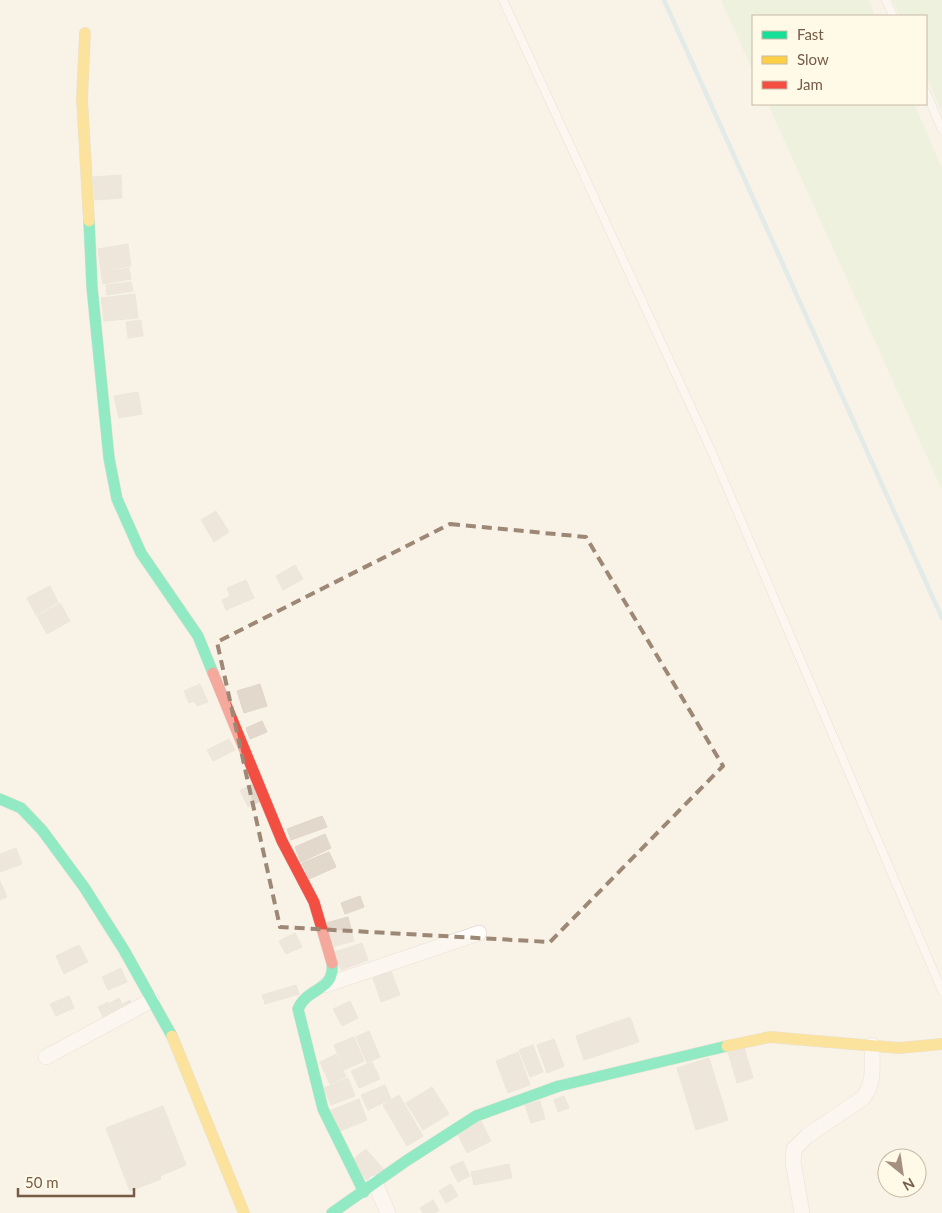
<svg xmlns="http://www.w3.org/2000/svg" width="942" height="1213" viewBox="0 0 942 1213" font-family="Lato,sans-serif">
	<style>
		.green { fill: #e0efd1 }
		.lines { fill: none; stroke-linecap: round; stroke-linejoin: round }
		.stream { stroke: #c8e2e8; stroke-width: 4.5 }
		.building { fill: #e2d8cc; stroke: #e0d6c9 }
		.lane-casing { stroke: #d7cdc2; stroke-width: 9 }
		.street-casing { stroke: #d7cdc2; stroke-width: 16 }
		.fast-casing { stroke: #d8cfc4; stroke-width: 12 }
		.slow-casing { stroke: #d8cfc4; stroke-width: 12 }
		.jam-casing { stroke: #d8cfc4; stroke-width: 12 }
		.lane { stroke: #fefdfb; stroke-width: 8 }
		.street { stroke: #fefdfb; stroke-width: 15 }
		.fast { stroke: #16e098; stroke-width: 11 }
		.slow { stroke: #ffcf43; stroke-width: 11 }
		.jam { stroke: #f24e42; stroke-width: 11 }
		.marked { fill: none; stroke: #9d8876; stroke-width: 4; stroke-dasharray: 10 6; stroke-linejoin: round }
	</style>
	<rect width="100%" height="100%" fill="#f8f2e7"/>
	<!-- green -->
	<path class="green" d="M721 0H868L875 16H753V71Z
		M892 0H942V113L926 76V16H900Z
		M768 104H914L942 168V490Z"/>
	<g class="lines">
		<!-- stream -->
		<path class="stream" d="M664 0 942 618"/>
	</g>
	<!-- building -->
	<path class="building" d="M121 175 122 198 95 200 93 177Z
		M128 244 131 266 101 271 98 249Z
		M129 268 131 279 103 284 101 272Z
		M131 282 133 291 107 295 106 285Z
		M135 294 138 318 104 321 101 298Z
		M141 320 143 336 128 338 126 322Z
		M138 392 142 414 119 418 114 396Z
		M216 511 229 532 214 542 201 520Z
		M295 565 303 579 283 590 276 576Z
		M246 580 254 598 226 610 222 600 230 596 227 588Z
		M50 586 58 602 36 615 27 598Z
		M60 603 70 621 47 634 37 616Z
		M200 684 208 702 197 706 195 701 189 703 184 691Z
		M260 684 267 706 244 713 237 691Z
		M262 721 267 732 250 739 246 728Z
		M229 739 235 750 213 761 207 750Z
		M256 783 263 800 248 807 240 790Z
		M322 816 327 827 291 840 287 829Z
		M325 834 331 848 301 862 295 847Z
		M16 848 22 864 0 872V854Z
		M329 852 336 867 309 879 302 863Z
		M0 881 7 897 0 900Z
		M360 896 364 907 345 914 341 903Z
		M348 917 354 941 332 947 326 923Z
		M295 933 302 947 286 954 279 941Z
		M362 943 368 960 341 970 334 952Z
		M79 945 88 962 64 974 56 956Z
		M121 968 127 982 108 990 102 977Z
		M391 971 400 995 381 1002 373 978Z
		M296 985 299 994 265 1004 262 995Z
		M69 996 74 1008 56 1016 50 1004Z
		M119 998 122 1004 130 1000 133 1007 116 1016 110 1003Z
		M350 1001 358 1018 342 1026 333 1009Z
		M108 1002 116 1017 106 1022 98 1007Z
		M630 1017 639 1042 584 1060 576 1036Z
		M369 1031 380 1057 367 1063 356 1037Z
		M354 1037 364 1061 344 1070 334 1045Z
		M554 1039 564 1066 547 1073 537 1045Z
		M743 1044 753 1078 737 1083 727 1049Z
		M533 1045 543 1072 530 1077 519 1050Z
		M518 1052 530 1085 508 1093 496 1061Z
		M336 1054 346 1077 330 1084 320 1062Z
		M709 1058 728 1120 696 1130 677 1068Z
		M372 1062 380 1079 359 1088 351 1071Z
		M348 1078 355 1096 331 1105 324 1088Z
		M385 1085 391 1099 368 1110 361 1095Z
		M432 1087 449 1114 423 1130 406 1103Z
		M399 1095 423 1136 407 1146 383 1105Z
		M564 1096 569 1108 558 1112 554 1100Z
		M359 1099 367 1120 338 1132 329 1111Z
		M540 1101 545 1119 531 1123 525 1105Z
		M163 1106 186 1165 160 1176 161 1179 130 1191 106 1128Z
		M480 1119 491 1141 467 1153 456 1131Z
		M366 1149 384 1170 369 1182 351 1161Z
		M463 1161 470 1176 458 1182 450 1167Z
		M509 1164 512 1178 474 1185 471 1172Z
		M451 1184 458 1196 446 1203 439 1191Z
		M433 1200 439 1210 435 1213H423L420 1208Z"/>
	<g class="lines">
		<!-- lane casing -->
		<g class="lane-casing">
			<path id="lane" d="M503 0 711 450 942 991
				M886 0 893 16
				M926 92 942 130"/>
		</g>
		<!-- street casing -->
		<g class="street-casing">
			<path id="street" d="M326 985 479 933
				M46 1057 152 1000
				M375 1183 388 1213
				M802 1213 793 1162 794 1149 807 1136 863 1098C875 1083 872 1064 872 1045"/>
		</g>
		<!-- fast casing -->
		<g class="fast-casing">
			<path id="fast" d="M89 221 92 287 109 458 117 499 141 553 198 636 213 673
				M0 799 21 808 42 830 84 887 124 950 172 1036
				M332 963C335 992 308 986 298 1009L323 1109 364 1192
				M332 1213 406 1161 476 1116 559 1086 727 1046"/>
		</g>
		<!-- slow casing -->
		<g class="slow-casing">
			<path id="slow" d="M85 33 82 99 89 221
				M172 1036 244 1213
				M727 1046 770 1037 899 1048 942 1044"/>
		</g>
		<!-- jam casing -->
		<g class="jam-casing">
			<path id="jam" d="M213 673 282 841 314 902 332 963"/>
		</g>
		<!-- lane -->
		<use href="#lane" class="lane"/>
		<!-- street -->
		<use href="#street" class="street"/>
		<!-- fast -->
		<use href="#fast" class="fast"/>
		<!-- slow -->
		<use href="#slow" class="slow"/>
		<!-- jam -->
		<use href="#jam" class="jam"/>
	</g>
	<!-- marked area -->
	<path d="M0 0H942V1213H0ZM450 524 586 537 723 766 550 942 280 927 217 642Z" fill="#f8f2e7" fill-opacity=".55" fill-rule="evenodd"/>
	<path class="marked" d="M450 524 586 537 723 766 550 942 280 927 217 642Z"/>
	<!-- legend -->
	<rect x="752" y="15" width="175" height="90" fill="#fff9e8" stroke="#c8baa7"/>
	<rect x="762" y="31" width="25" height="8" fill="#16e098" stroke="#c8baa7"/>
	<text x="797" y="40" font-size="15" fill="#765c46">Fast</text>
	<rect x="762" y="56" width="25" height="8" fill="#ffcf43" stroke="#c8baa7"/>
	<text x="797" y="65" font-size="15" fill="#765c46">Slow</text>
	<rect x="762" y="81" width="25" height="8" fill="#f24e42" stroke="#c8baa7"/>
	<text x="797" y="90" font-size="15" fill="#765c46">Jam</text>
	<!-- north arrow -->
	<g transform="translate(902 1173) rotate(150)"><circle r="24" fill="#fff9e8" stroke="#c8baa7"/>
	<path d="M0-4L9 19L0 12L-9 19Z" fill="#a4907e"/>
	<text y="-8" font-size="14" font-weight="bold" text-anchor="middle" fill="#765c46">N</text>
	</g>
	<!-- scale -->
	<path d="M18 1188v8h116v-8" fill="none" stroke="#765c46" stroke-width="2.5"/>
	<text x="25" y="1188" font-size="15" fill="#765c46" stroke="#fff9e8" stroke-width="4" paint-order="stroke">50 m</text>
</svg>
